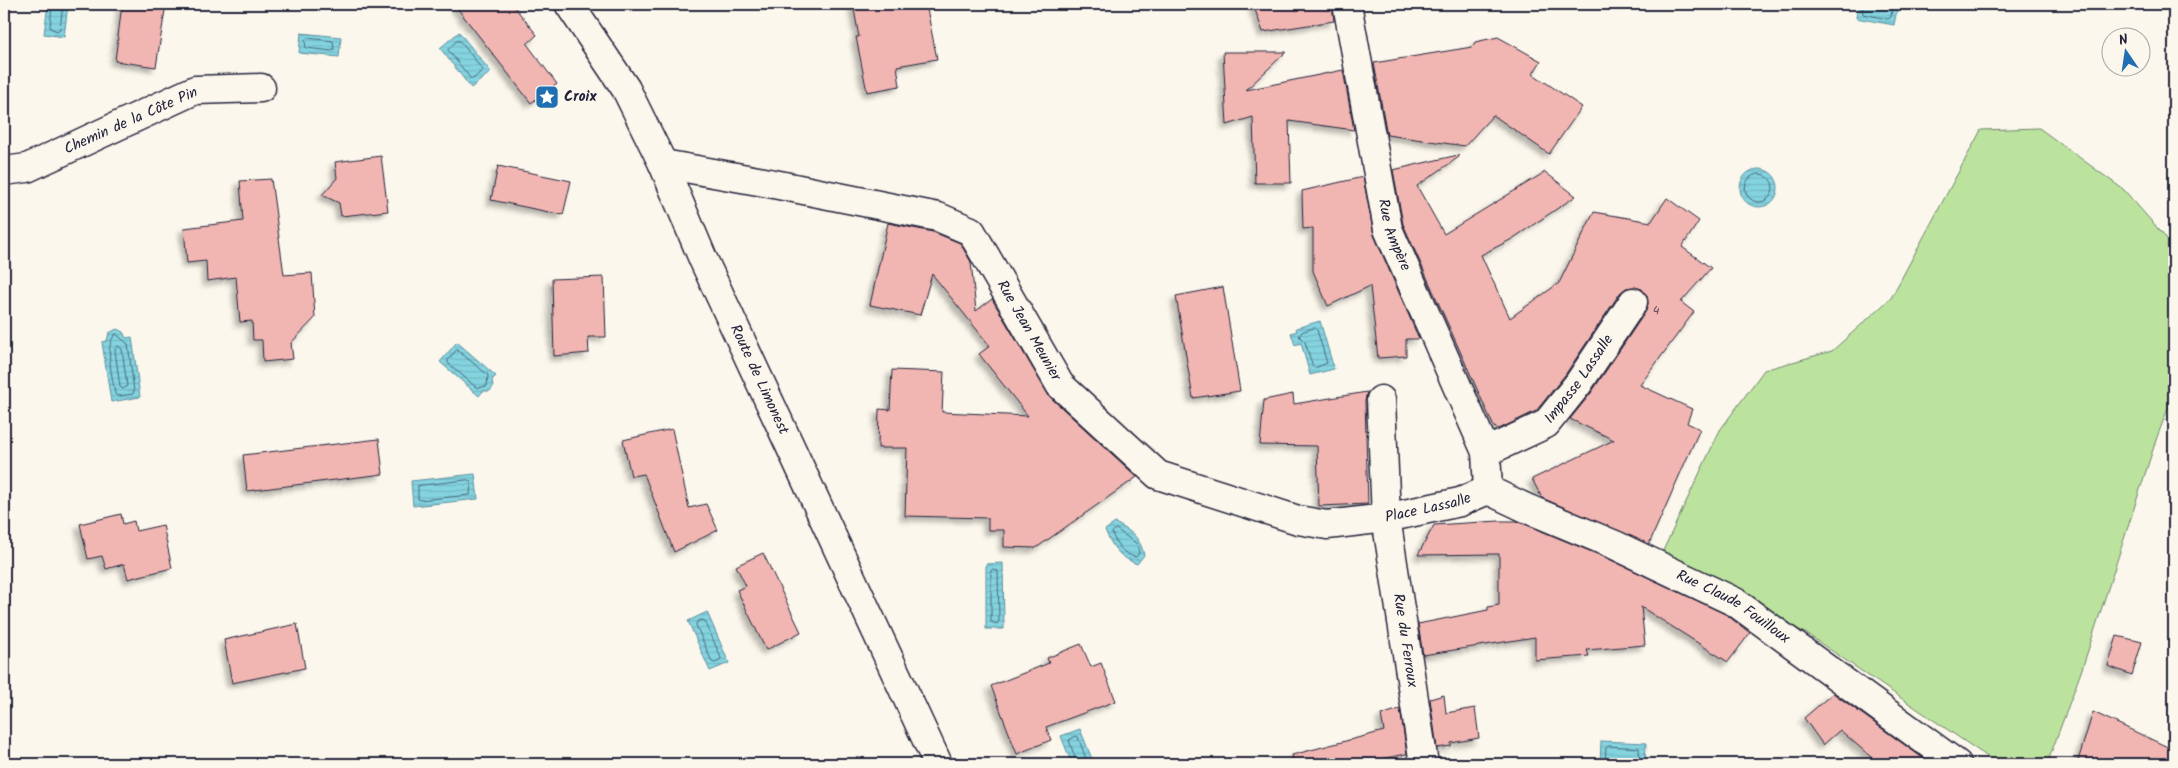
<svg xmlns="http://www.w3.org/2000/svg" width="2178" height="768" viewBox="0 0 2178 768" font-family="Kalam,sans-serif">
	<style>
		.green { fill: #bce39e; stroke: #6f826c }
		.water { fill: url(#water-rules); stroke: #5d8d9e }
		.lines { fill: none; stroke-linecap: round; stroke-linejoin: round }
		.shore { stroke: #49697d; stroke-width: 1 }
		.building { fill: #f2b6b2; stroke: #22223b; filter: url(#shadow) }
		.street-casing { stroke: #22223b; stroke-width: 31 }
		.secondary-casing { stroke: #22223b; stroke-width: 31 }
		.street { stroke: #fbf7ec; stroke-width: 28 }
		.secondary { stroke: #fbf7ec; stroke-width: 28 }
		.labels { text-anchor: middle; dominant-baseline: central; stroke-width: 5; stroke-linejoin: round; paint-order: stroke }
		.number-label { font-size: 12px; fill: #564759 }
		.poi-label { font-size: 15px; font-weight: bold; fill: #22223b; stroke: #fbf7ec; text-anchor: start }
		.street-label { font-size: 15px; fill: #22223b; stroke: #fbf7ec }
	</style>
	<defs>
		<pattern id="water-rules" width="6" height="5" patternUnits="userSpaceOnUse" patternTransform="scale(1.25)"><rect width="6" height="5" fill="#84d4e0"/><path d="M0 2.5h6" fill="none" stroke="#72b6c1"/></pattern>
		<filter id="shadow"><feDropShadow dx="-4.5" dy="4.5" stdDeviation="2.5" flood-color="#0004"/></filter>
	</defs>
	<rect width="100%" height="100%" fill="#fbf7ec"/>
	<filter id="ink" filterUnits="userSpaceOnUse"><feTurbulence type="fractalNoise" baseFrequency=".02" numOctaves="2"/><feDisplacementMap in="SourceGraphic" scale="10" xChannelSelector="R" yChannelSelector="G"/><feConvolveMatrix kernelMatrix="1 2 1 2 8 2 1 2 1" color-interpolation-filters="sRGB"/></filter>
	<g filter="url(#ink)">
		<!-- green -->
		<path class="green" d="M2039 128 2124 190 2174 247V393L2157 437 2082 669 2047 764H1998L1807 634 1660 557 1720 430 1764 370 1832 351 1891 298 1981 130Z"/>
		<!-- water -->
		<path class="water" d="M48 4H68L64 37 44 34Z
			M1858 4H1898L1894 25 1856 18Z
			M459 32 491 72 471 88 440 48Z
			M301 33 341 37 339 57 299 53Z
			M1740 188a19 19 0 1 1 38 0a19 19 0 1 1-38 0Z
			M1320 321 1334 369 1310 375 1301 343 1295 345 1291 333 1297 331 1296 328Z
			M117 329 123 332 126 338 132 337 140 397 111 402 102 342 107 341 109 333Z
			M457 342 496 376 492 380 493 387 490 391H483L479 396 440 362Z
			M475 474 478 499 413 506 411 481Z
			M1115 523C1131 531 1140 537 1144 555L1137 564C1119 557 1112 547 1105 530Z
			M1003 563 1004 629H986V564Z
			M707 612 729 663 710 671 688 621Z
			M1080 729 1094 764H1072L1061 736Z
			M1601 741 1646 743 1645 764 1600 763Z"/>
		<g class="lines">
			<!-- shore -->
			<path class="shore" d="M52 4 50 28 57 31 60 29 63 4
				M1862 4 1863 14 1888 19 1891 17 1893 4
				M307 38 333 41 334 50 332 51 306 48 305 41Z
				M457 41H460L483 70 473 79H471L448 50Z
				M1745 188a14 14 0 1 1 28 0a14 14 0 1 1-28 0Z
				M1315 328 1317 330 1327 363 1315 368 1313 367 1305 342 1299 336 1302 332Z
				M116 334 128 344 134 391 133 394 117 396 115 394C113 379 103 343 116 334Z
				M118 346 122 349 127 386 123 389 120 387 115 350Z
				M457 350 488 375 487 386 477 388 448 363V360Z
				M468 480 471 482 470 495 420 500 418 499V486Z
				M1116 529 1137 544 1139 553 1136 557C1123 555 1116 544 1112 533Z
				M993 569 998 571 999 621 997 624 991 622V571Z
				M702 620 705 621 721 658 720 661 715 663 712 662 696 625 697 622Z
				M1077 764 1069 740 1076 736 1078 737 1088 764
				M1605 764 1606 748 1608 746 1639 748 1640 764"/>
		</g>
		<!-- building -->
		<path class="building" d="M122 4H166L156 67 115 61Z
			M454 4H512L537 35 527 44 557 84 531 103Z
			M853 4H926L937 59 897 66 900 86 867 92 856 37H859Z
			M1253 4H1332L1334 21 1263 32Z
			M1498 37 1541 61 1533 74 1582 107 1549 154 1493 115 1465 146 1387 135 1374 63 1472 47 1475 42Z
			M1223 52H1286L1246 90 1343 70 1354 130 1289 121 1291 183H1255L1253 117 1227 125Z
			M1458 155 1459 157 1417 186 1444 234 1545 172 1576 196 1512 239 1481 255 1510 318 1559 283 1594 212 1651 222 1667 198 1699 221 1682 247 1711 268 1681 302 1694 312 1640 385 1692 409 1687 423 1700 429 1649 544 1542 498 1532 479 1614 440 1570 419 1591 393 1646 311 1648 304 1647 296 1642 289 1635 287 1626 288 1620 293 1565 375 1536 411 1499 429 1494 427 1403 224 1393 170Z
			M381 156 388 211 341 216 339 203 322 195 337 178 335 162Z
			M498 166 571 181 563 215 491 200Z
			M1363 177 1374 235 1419 339H1406V356L1378 358 1370 286 1328 306 1313 271V228L1303 229 1302 191Z
			M271 179 284 275 312 273 315 318 291 343 293 359 263 362 262 340H253L252 321 240 322 236 277 207 281 206 261 187 263 184 228 243 221 240 181Z
			M888 223 933 232 960 243 971 262 976 311 992 299 1049 396 1137 477 1036 548 1004 547V530H988V518L905 516 907 448H878L879 409 890 410 892 370 944 372 942 412 1028 416 979 354 990 346 932 274 920 315 870 305Z
			M604 277 606 337H588L589 353 554 356 552 279Z
			M1223 287 1240 391 1193 398 1176 296Z
			M1367 392 1365 401 1368 504 1319 506 1317 446 1260 445 1264 400 1293 394 1294 404Z
			M672 429 689 508 706 504 718 530 674 552 644 474 631 476 623 440Z
			M379 439 383 474 247 491 243 455Z
			M121 514 123 524 134 521 136 531 163 525 172 568 128 579 124 564 106 569 102 556 88 559 80 524Z
			M1499 521H1517L1609 559 1727 615 1750 633 1728 662 1641 607 1645 645 1587 650 1589 656 1535 660V637L1423 655 1418 624 1488 610V607L1499 605V554L1418 555 1434 525Z
			M763 553 801 632 766 650 737 590 746 586 736 566Z
			M297 624 305 668 232 683 224 640Z
			M2117 636 2142 642 2132 675 2108 666Z
			M1081 644 1091 667 1101 663 1116 701 1046 727 1051 740 1017 754 991 686 1049 663 1047 658Z
			M1833 693 1931 764H1879L1840 730 1823 745 1804 718Z
			M1444 695 1446 713 1475 708 1479 738 1451 743V746L1437 748 1430 699Z
			M1400 709 1407 754 1374 760 1375 764H1294L1292 755 1384 731 1381 715Z
			M2093 712 2174 750V764H2077Z"/>
		<g class="lines">
			<!-- street casing -->
			<g class="street-casing">
				<g id="street">
					<path id="s1" d="M1347 4 1388 229 1486 452 1488 490"/>
					<path id="s2" d="M663 164 764 182 938 217 971 231 1060 385 1158 475 1298 520 1327 525 1386 518 1460 502 1488 490"/>
					<path d="M4 171 27 168 195 90 261 88"/>
					<path id="s3" d="M1381 400 1386 518 1424 764"/>
					<path id="s4" d="M1486 452 1546 424 1578 384 1633 302"/>
					<path id="s5" d="M1488 490 1526 508 1615 545 1735 602 1957 764"/>
				</g>
			</g>
			<!-- secondary casing -->
			<g class="secondary-casing">
				<g id="secondary">
					<path id="s6" d="M569 4 626 89 663 164 703 259 938 764"/>
				</g>
			</g>
			<!-- street -->
			<use href="#street" class="street"/>
			<!-- secondary -->
			<use href="#secondary" class="secondary"/>
		</g>
	</g>
	<!-- icons -->
	<defs>
		<g id="sight-square" transform="scale(1.25)"><rect x="-9" y="-9" width="18" height="18" rx="4" fill="#1f6fb2" stroke="#fbf7ec"/><path d="M0-6L1.8-2.2L6-1.7L2.9 1.2L3.7 5.4L0 3.3L-3.7 5.4L-2.9 1.2L-6-1.7L-1.8-2.2Z" fill="#fff"/></g>
	</defs>
	<g fill-rule="evenodd">
		<use href="#sight-square" x="547" y="97"/>
	</g>
	<g class="labels">
		<!-- number labels -->
		<g class="number-label">
			<text x="1656" y="310">4</text>
		</g>
		<!-- poi labels -->
		<g class="poi-label">
			<text x="564" y="97">Croix</text>
		</g>
		<!-- street labels -->
		<g class="street-label">
			<text transform="translate(131 121) rotate(-24)">Chemin de la Côte Pin</text>
			<text stroke="none"><textPath href="#s1" startOffset="236">Rue Ampère</textPath></text>
			<text stroke="none"><textPath href="#s2" startOffset="431">Rue Jean Meunier</textPath></text>
			<text stroke="none"><textPath href="#s4" startOffset="122">Impasse Lassalle</textPath></text>
			<text stroke="none"><textPath href="#s6" startOffset="422">Route de Limonest</textPath></text>
			<text stroke="none"><textPath href="#s2" startOffset="906">Place Lassalle</textPath></text>
			<text stroke="none"><textPath href="#s5" startOffset="272">Rue Claude Fouilloux</textPath></text>
			<text stroke="none"><textPath href="#s3" startOffset="242">Rue du Ferroux</textPath></text>
		</g>
	</g>
	<!-- margin -->
	<rect width="2178" height="768" fill="none" stroke="#fbf7ec" stroke-width="20"/>
	<rect x="10" y="10" width="2158" height="748" fill="none" stroke="#22223b" stroke-width="2" filter="url(#ink)"/>
	<!-- north arrow -->
	<g transform="translate(2126 52) rotate(347)"><circle r="24" fill="#fbf7ec" stroke="#a4a2a5"/>
	<path d="M0-4L9 19L0 12L-9 19Z" fill="#1f6fb2"/>
	<text y="-8" font-size="14" font-weight="bold" text-anchor="middle" fill="#22223b">N</text>
	</g>
</svg>
